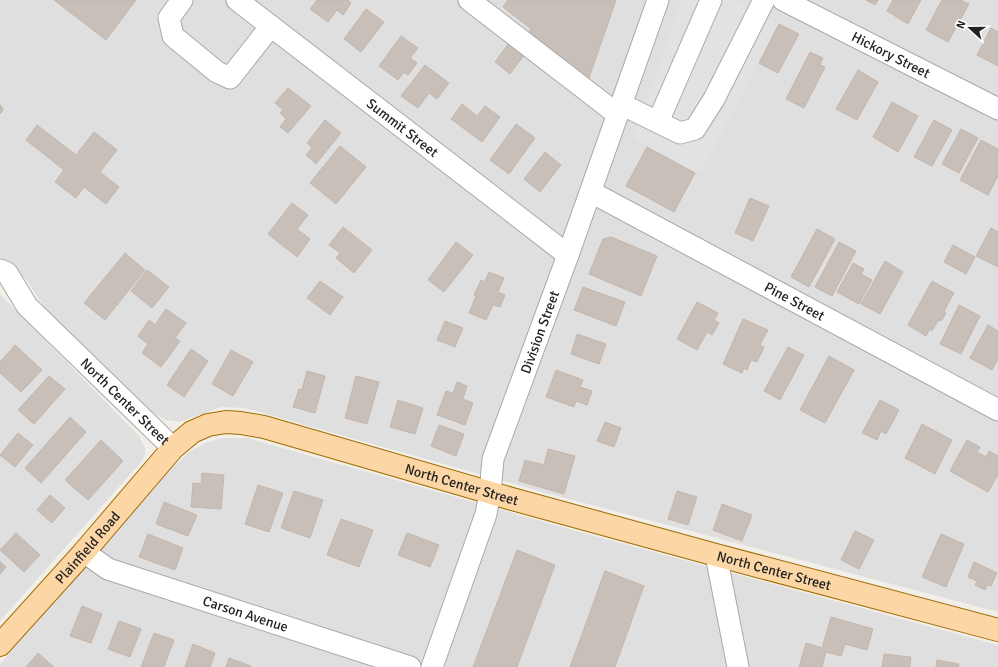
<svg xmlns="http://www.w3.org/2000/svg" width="998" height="667" viewBox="0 0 998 667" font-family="Signika,sans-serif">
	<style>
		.residential { fill: #e0dfdf }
		.parking { fill: #e2e2e2 }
		.building { fill: #c7bfb8; stroke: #c4b6ab }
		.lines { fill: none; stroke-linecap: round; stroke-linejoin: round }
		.minor-casing { stroke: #a9a9a9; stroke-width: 23 }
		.major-casing { stroke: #a06b00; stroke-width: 24 }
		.minor { stroke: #fff; stroke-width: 21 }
		.major { stroke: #fcd6a4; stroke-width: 22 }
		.labels { text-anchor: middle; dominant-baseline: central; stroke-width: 4; stroke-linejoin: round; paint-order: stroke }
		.street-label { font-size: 14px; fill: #222; stroke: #fff }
	</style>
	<rect width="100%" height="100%" fill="#f2efe9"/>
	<!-- residential -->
	<path class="residential" d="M0 0H998V612L546 493 245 408 222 407 179 422 166 420 153 413 110 374 45 308 27 281 14 267 0 257Z
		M0 294 139 436 145 448V455L141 462 0 621Z
		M221 438H247L576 531 998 645V667H0V664L49 609 174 466 188 453 205 443Z"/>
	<!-- parking -->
	<path class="parking" d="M681 0H734L779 24 700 174 633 139Z"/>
	<!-- building -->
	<path class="building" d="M54 0H136L106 40Z
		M317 0H348L351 3 343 15 337 10 328 22 310 9Z
		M508 0H616L588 81 525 36 531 29 503 7Z
		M866 0H878L875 5Z
		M893 0H921L908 24 887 11Z
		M942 0H963L962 1 969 4 948 42 926 30Z
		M366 9 384 22 361 52 344 39Z
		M779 24 799 34 778 73 759 63Z
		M991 28 998 32V66L977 55Z
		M401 36 418 48 410 58 417 63 408 75 404 72 398 80 379 66Z
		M509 43 525 54 510 74 495 62Z
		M810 52 823 58 820 65 825 67 804 108 786 99Z
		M425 65 449 83 437 99 429 93 418 108 401 96Z
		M858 70 878 82 857 120 836 109Z
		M288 88 311 106 288 133 280 127 286 119 280 113 283 110 275 103Z
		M892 102 918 116 898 152 873 137Z
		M462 104 477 116 485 106 500 117 482 142 451 119Z
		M0 105 2 107 3 110 0 114Z
		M325 120 341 133 316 164 306 155 312 148 307 143Z
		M934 120 952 130 932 166 914 157Z
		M516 124 535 138 509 174 490 160Z
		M37 125 76 155 94 132 117 150 100 172 119 187 106 204 84 187 76 198 55 182 64 170 26 140Z
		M961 129 978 138 959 173 942 164Z
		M981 140 998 149V176L988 195 960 180Z
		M340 146 366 167 336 204 310 183Z
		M647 147 695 173 674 212 626 186Z
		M545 152 561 165 540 192 524 179Z
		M750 198 769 206 753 241 735 233Z
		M292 203 308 215 297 229 310 239 297 257 268 234Z
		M343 227 372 250 354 273 336 258 340 253 329 245Z
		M991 228 998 232V267L976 256Z
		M817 229 835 239 809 287 791 277Z
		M611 237 657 256 641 296 589 274 603 239Z
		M456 242 473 255 444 292 428 280Z
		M839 242 856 251 832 296 815 287Z
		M953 245 975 257 966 274 944 262Z
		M125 253 145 270 105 320 84 303Z
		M885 261 903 272 880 314 861 304Z
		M853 263 864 269 861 274 872 280 859 304 837 292Z
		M147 270 169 287 152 308 131 291Z
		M489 272 504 278 498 292 505 295 500 307 493 305 486 320 469 313 476 296 474 295 481 280 485 282Z
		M320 281 343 297 330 315 307 298Z
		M932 281 954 293 944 311 946 313 942 320 938 321 932 331 930 329 926 336 908 325Z
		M583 287 625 302 616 326 574 310Z
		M697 302 718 313 714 320 719 323 712 335 707 332 697 350 677 339Z
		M959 305 980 316 961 354 940 344Z
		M166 309 186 323 175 338 180 341 161 367 142 353 148 344 138 336 149 320 155 325Z
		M743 319 768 330 760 345 764 347 757 362 751 360 747 370 744 368 742 373 723 364Z
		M445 321 463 328 455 347 437 340Z
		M988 325 998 331V359L992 370 970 358Z
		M577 334 606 344 599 364 571 354Z
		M15 345 42 370 21 392 0 373V362Z
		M788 347 804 355 780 400 764 391Z
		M191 349 208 361 184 397 167 385Z
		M231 350 253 362 233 396 212 384Z
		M829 356 854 370 825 423 800 410Z
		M556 370 583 380 580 387 592 391 587 405 576 401 574 407 546 397Z
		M307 371 325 376 315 413 293 407 299 389 302 390Z
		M49 376 65 389 34 424 18 410Z
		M356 376 379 382 367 424 345 418Z
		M457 382 467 386 463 399 473 403 465 425 437 415 446 391 453 393Z
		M398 400 423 408 415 434 390 427Z
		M880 400 899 410 886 434 881 431 877 440 862 433Z
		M70 417 86 432 41 483 25 468Z
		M605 422 621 428 614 447 597 441Z
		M922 424 952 440 935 474 905 458Z
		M439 425 464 434 456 456 431 446Z
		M18 433 33 445 15 467 0 455Z
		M101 440 123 461 88 500 65 480Z
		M967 440 980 447 977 452 986 457 989 451 998 456V475L988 492 950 471Z
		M548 449 575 456 564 494 519 481 525 460 544 465Z
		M202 473 224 475 221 509 191 507 193 483 201 484Z
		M258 485 283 493 269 532 245 524Z
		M294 491 323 500 310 538 281 528Z
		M677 491 697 497 688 525 668 519Z
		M50 495 65 508 52 523 37 510Z
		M164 502 197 515 188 536 156 524Z
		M722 504 752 515 742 541 713 530Z
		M341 519 373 530 359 567 327 555Z
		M855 531 874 540 859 569 841 560Z
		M16 533 40 555 24 572 0 550Z
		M407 533 439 545 430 567 398 555Z
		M148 534 183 548 175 570 139 557Z
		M941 534 964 544 946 587 922 577Z
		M517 550 555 565 517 667H473Z
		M0 561 6 567 0 574Z
		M974 562 997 573 991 586 987 585 985 590 975 585 977 581 968 577Z
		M605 571 644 586 615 667H570Z
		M82 606 102 614 91 643 70 636Z
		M831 617 873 629 867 650 845 644 841 656 826 652 822 667H799L806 643 822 648Z
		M119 621 141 629 130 657 108 649Z
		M154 633 174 640 164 667H141Z
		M193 644 215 653 210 667H185Z
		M38 653 54 667H26Z
		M884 654 911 657 910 667H882Z
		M229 658 251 666 250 667H226Z
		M937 660 959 664 958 667H936Z"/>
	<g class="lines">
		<!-- minor casing -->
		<g class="minor-casing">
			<g id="minor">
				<path d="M182 0 169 18 173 36 217 72 230 78 271 26"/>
				<path id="s1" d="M237 0 568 255"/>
				<path d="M469 0 617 114"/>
				<path id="s2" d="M783 0 998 109"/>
				<path d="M621 104 680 133 695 129 714 99 764 0"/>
				<path d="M658 122 711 0"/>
				<path id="s3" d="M591 192 998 410"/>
				<path id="s4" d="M0 270 7 273 27 306 173 448"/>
				<path id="s5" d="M84 552 108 569 410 667"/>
				<path d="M716 555 738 667"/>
				<path id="s6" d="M432 667 486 514 490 493 493 459 568 255 658 0"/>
			</g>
		</g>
		<!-- major casing -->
		<g class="major-casing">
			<g id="major">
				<path id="s7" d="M0 645 84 552 173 448 192 432 208 425 226 422 241 423 264 427 512 499 716 555 998 630"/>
			</g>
		</g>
		<!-- minor -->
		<use href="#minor" class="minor"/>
		<!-- major -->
		<use href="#major" class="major"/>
	</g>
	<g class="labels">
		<!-- street labels -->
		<g class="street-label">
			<text stroke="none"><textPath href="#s2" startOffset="121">Hickory Street</textPath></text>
			<text stroke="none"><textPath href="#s1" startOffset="209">Summit Street</textPath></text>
			<text stroke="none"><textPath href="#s3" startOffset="231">Pine Street</textPath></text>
			<text stroke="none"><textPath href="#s6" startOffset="353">Division Street</textPath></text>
			<text stroke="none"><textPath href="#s4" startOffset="183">North Center Street</textPath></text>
			<text stroke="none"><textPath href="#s7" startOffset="567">North Center Street</textPath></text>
			<text stroke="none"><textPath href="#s7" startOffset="131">Plainfield Road</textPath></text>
			<text stroke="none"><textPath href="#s7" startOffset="891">North Center Street</textPath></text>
			<text stroke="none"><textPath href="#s5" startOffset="174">Carson Avenue</textPath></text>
		</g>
	</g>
	<!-- north arrow -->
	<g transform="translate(970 28) rotate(291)" stroke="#ffffff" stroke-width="3" paint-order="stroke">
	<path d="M0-3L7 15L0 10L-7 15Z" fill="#222222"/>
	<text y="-6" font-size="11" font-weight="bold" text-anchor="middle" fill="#222222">N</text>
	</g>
</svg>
